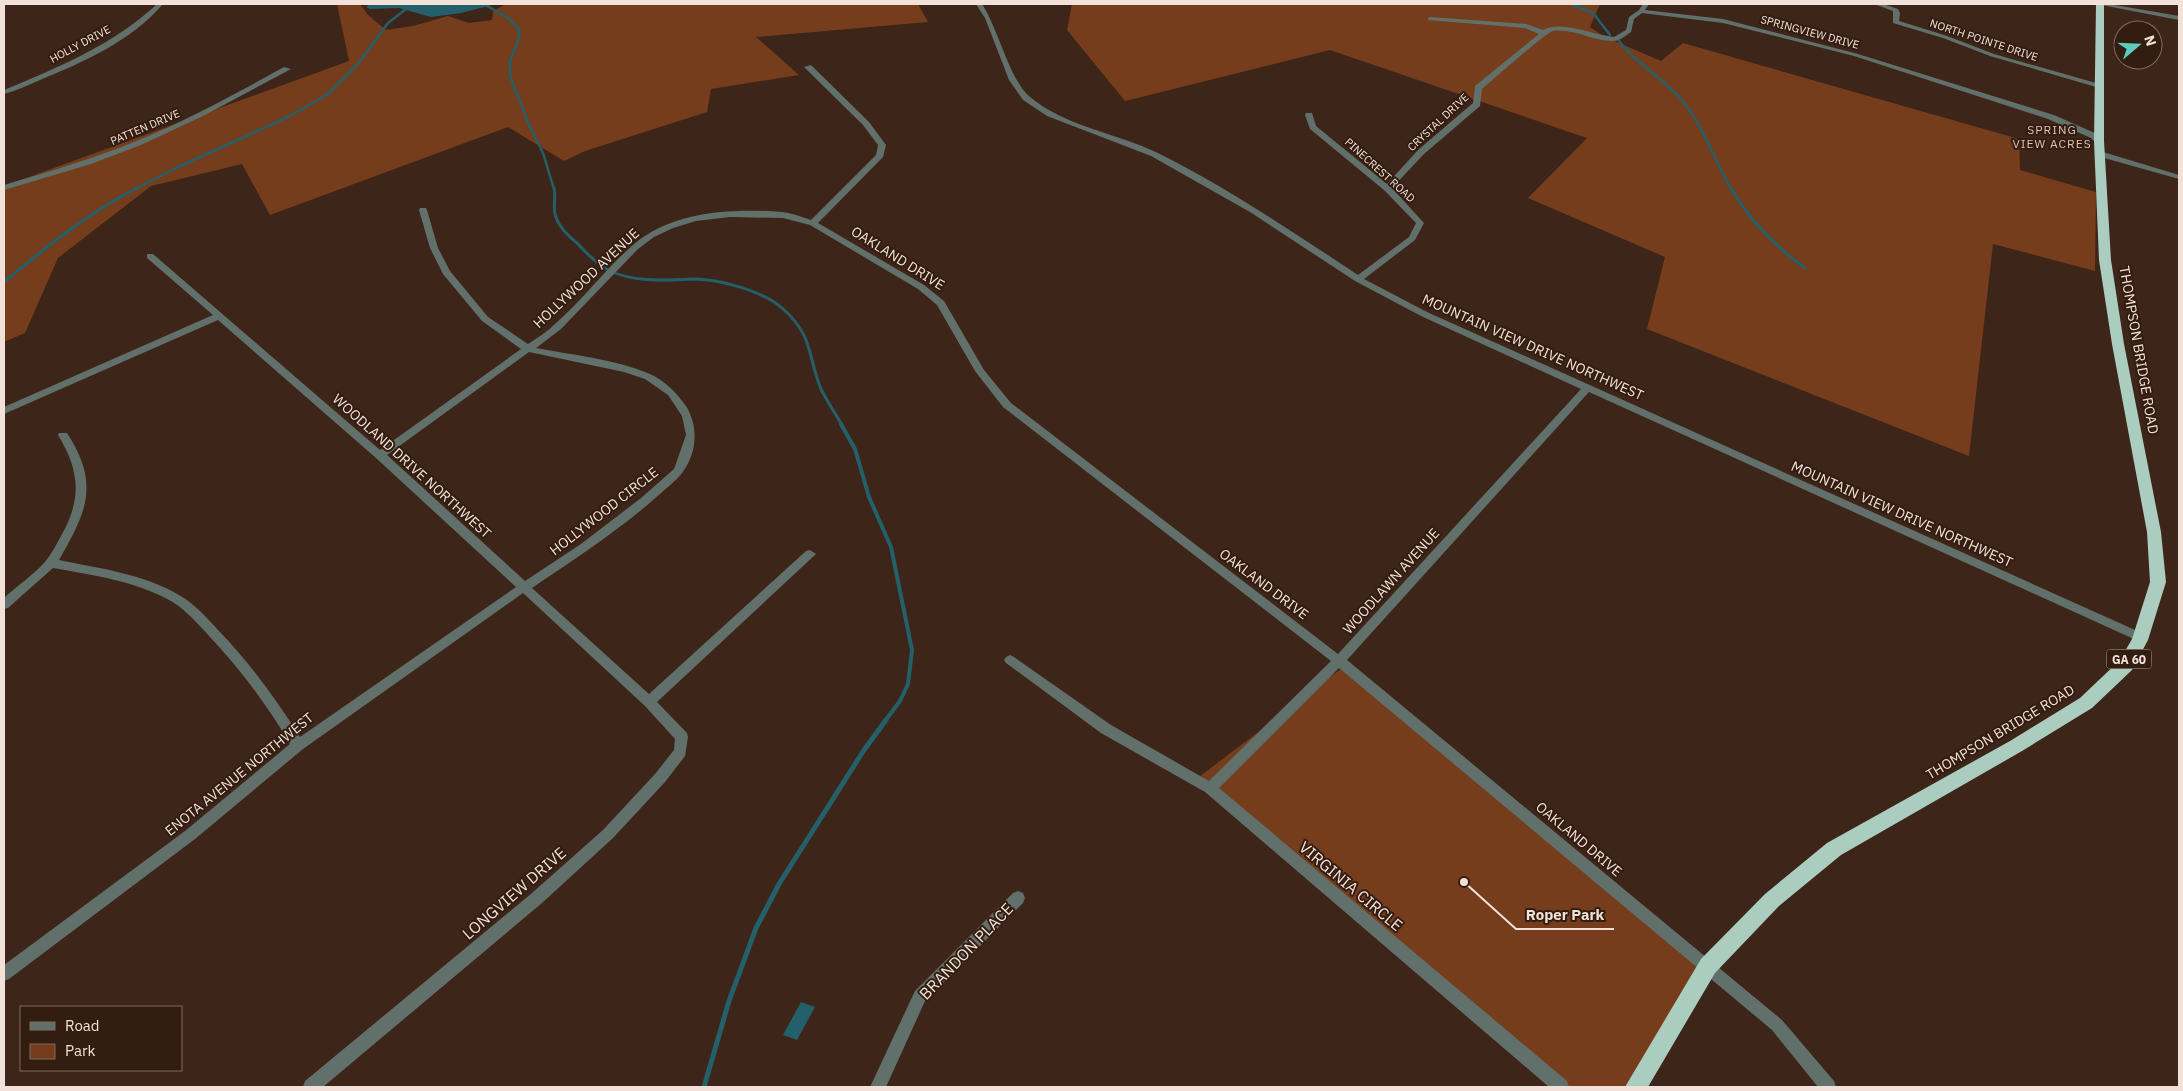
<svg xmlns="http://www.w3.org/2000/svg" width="2183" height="1091" viewBox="0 0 2183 1091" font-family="'IBM Plex Sans',sans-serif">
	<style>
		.green { fill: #763d1d }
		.water { fill: #236069 }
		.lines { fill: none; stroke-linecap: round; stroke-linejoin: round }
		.stream-far3 { stroke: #236069; stroke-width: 2.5 }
		.stream-far2 { stroke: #236069; stroke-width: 3 }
		.stream-far1 { stroke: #236069; stroke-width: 4 }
		.stream { stroke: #236069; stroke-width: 5 }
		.street { fill: #61706a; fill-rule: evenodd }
		.highway { fill: #aacdbf; fill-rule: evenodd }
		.labels { text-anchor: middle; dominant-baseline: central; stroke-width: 4; stroke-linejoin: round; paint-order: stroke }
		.far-street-label { font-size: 11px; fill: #f2e1d9; stroke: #331c10 }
		.far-neighbourhood-label { font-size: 12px; letter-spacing: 1px; fill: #e0c0b1; stroke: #331c10 }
		.shield { fill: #331c10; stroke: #b9a69d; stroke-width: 1 }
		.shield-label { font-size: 12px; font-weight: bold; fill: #f2e1d9 }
		.street-label { font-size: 14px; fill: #f2e1d9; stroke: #331c10 }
		.near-street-label { font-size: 16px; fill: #f2e1d9; stroke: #331c10 }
		.leader { fill: none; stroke: #f2e1d9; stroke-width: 2 }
		.callout-dot { fill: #f2e1d9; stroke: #331c10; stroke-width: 2 }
		.callout-label { font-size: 15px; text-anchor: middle; font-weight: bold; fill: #f2e1d9; stroke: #331c10; stroke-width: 4; stroke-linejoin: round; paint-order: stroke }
	</style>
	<rect width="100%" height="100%" fill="#3e2519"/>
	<!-- green -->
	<path class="green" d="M337 4H360L368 15 386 30 413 26 448 16 469 23 492 20 493 11 506 4H918L928 22 756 37 799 75 711 89 707 112 585 151 564 161 508 127 270 215 242 164 151 186 58 258 25 333 4 342V186L349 61Z
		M1072 4H1600L1590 27 1605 37 1661 61 1683 43 2019 139 2020 170 2096 192 2095 271 1993 244 1969 456 1647 329 1665 257 1528 198 1587 138 1330 50 1125 101 1067 30Z
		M1346 665 1708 964 1633 1087H1568L1412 960 1199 777Z"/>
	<!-- water -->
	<path class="water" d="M370 4H496L461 13 431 17 399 8 370 9 366 7Z
		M801 1002 815 1007 797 1040 783 1035Z"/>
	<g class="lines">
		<!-- stream-far3 -->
		<path class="stream-far3" d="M1571 4 1593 13 1610 35
			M487 6 507 17 519 29V39L510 60V76L529 125 543 153 554 189
			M1619 41C1636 64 1662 77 1681 99 1703 125 1714 159 1731 189
			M135 189 176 168 288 117 328 94 357 65 388 23 406 9"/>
		<!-- stream-far2 -->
		<path class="stream-far2" d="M554 188C556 197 553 206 555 214 558 227 569 236 578 244 588 255 597 264 610 271 636 283 665 280 693 279 719 279 763 291 782 308 814 336 807 355 821 389 827 401 835 413 842 425
			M1731 188C1749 220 1775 246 1805 268
			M4 282C46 247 88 213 137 188"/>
		<!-- stream-far1 -->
		<path class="stream-far1" d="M841 424 855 449 869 497 891 547 912 650 908 684 900 701 885 721"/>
		<!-- stream -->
		<path class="stream" d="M704 1087 729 1001 756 928 779 884 864 750 886 720"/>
		<!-- street -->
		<path class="street" d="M157 4H163C131 41 84 62 40 80 28 85 16 91 4 94V90C59 67 113 45 157 4Z
			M976 4H982C998 28 1010 81 1030 97 1066 127 1117 133 1158 153 1228 188 1293 232 1358 275L1409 237 1416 223 1384 190 1310 129 1305 115 1306 113H1312L1316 126 1387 184 1418 150 1473 103 1475 86 1539 34 1525 28 1428 20V18L1430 17 1526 24 1543 30C1563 20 1592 35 1614 37L1626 30 1629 17 1639 10 1643 4H1649L1645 10 1723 19 1858 54 2054 115 2097 134 2102 139V143H2096L2091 138 2048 119 1854 56 1723 23 1642 13 1634 19 1631 32C1626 35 1620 41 1614 41 1594 42 1574 28 1553 31 1547 32 1492 80 1482 89L1480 106 1424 154 1392 188 1424 223 1415 240 1364 279 1427 312 2144 634 2146 637 2144 640H2136L1589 392 1347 660 1782 1020 1834 1081 1836 1087H1818L1772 1030 1339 668 1219 788 1567 1081 1569 1087H1549L1205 792 1101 733 1006 663 1004 660 1006 657 1010 655 1014 657 1111 725 1209 781 1331 661 1003 407 975 371 937 305 918 289 810 225 783 218 730 217 696 221 673 228 654 237 638 249 561 329 536 348C573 355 614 359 650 374 665 381 676 392 686 406 699 427 697 453 682 473 676 481 667 487 660 494 621 529 576 558 532 588L649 694 806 551 810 550 816 554 657 702 687 733 688 737 685 756 665 782 613 838 542 903 323 1087H303L305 1081 532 893 603 830 655 774 674 750 675 739 645 706 523 593 303 749 195 839 9 979 4 981V965L185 831 290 744C267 705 241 670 210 637 198 624 186 610 171 601 136 581 92 575 53 568L8 608 4 609V598C17 586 32 576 44 563 51 555 56 545 61 536 82 499 80 471 58 435L59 433H67C100 484 87 511 59 560 98 568 144 574 179 595 195 604 207 618 219 631 250 663 276 699 300 737L516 587 376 458 218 320 4 414V407L213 315 147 258V254H153L380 450 521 349 482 321 443 274 430 248 419 210 420 208H426L427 210 438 248 450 271 488 317 528 344C537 338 547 332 555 324 583 300 605 269 633 245 671 211 733 208 782 212 792 213 802 217 811 220L876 155 878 145 863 125 804 67 811 65 869 122 886 145 883 157 818 223 924 285 944 301 984 370 1011 403 1338 654 1581 389 1421 316 1355 281 1250 212 1151 156 1047 116 1023 100 1009 80 985 18ZM529 352 624 372 645 379 668 395 682 416 686 435 674 469 641 498 581 544 525 581 387 455Z
			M1874 4H1883L1898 9 1900 13 1899 21 1947 36 1994 54 2103 85 2096 87 1990 56 1943 38 1893 23V11Z
			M2096 4H2109L2179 16V20Z
			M284 67 291 69 205 115 141 145 91 164 4 190V185C48 172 92 159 134 142 186 121 235 94 284 67Z
			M2097 152H2103L2179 175V179L2097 156Z
			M1018 891 1023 893 1025 898 1023 903 925 1001 886 1087H870L915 991 1013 893Z"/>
		<!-- highway -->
		<path class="highway" d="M2096 4H2104V141L2111 260 2124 344 2161 532 2166 582 2148 640 2132 670 2092 708 2022 751 1841 855 1779 906 1715 973 1648 1087H1625L1701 959 1765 894 1827 843 2010 741 2080 698 2120 660 2132 639 2150 582 2147 532 2112 344 2099 260 2094 141Z"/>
	</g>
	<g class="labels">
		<!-- far-street labels -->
		<g class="far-street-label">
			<text transform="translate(1810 32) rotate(15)">SPRINGVIEW DRIVE</text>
			<text transform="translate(1984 40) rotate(18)">NORTH POINTE DRIVE</text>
			<text transform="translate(80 44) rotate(-28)">HOLLY DRIVE</text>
			<text transform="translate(1438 122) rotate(-43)">CRYSTAL DRIVE</text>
			<text transform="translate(145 127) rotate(-23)">PATTEN DRIVE</text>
			<text transform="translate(1380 170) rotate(42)">PINECREST ROAD</text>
		</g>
		<!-- far-neighbourhood labels -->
		<g class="far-neighbourhood-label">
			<text x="2052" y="129">SPRING<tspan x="2052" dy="14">VIEW ACRES</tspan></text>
		</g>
		<!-- shield labels -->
		<rect class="shield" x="2106.5" y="649.5" width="45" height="19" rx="4"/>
		<g class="shield-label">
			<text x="2129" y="659">GA 60</text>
		</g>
		<!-- street labels -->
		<g class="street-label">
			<text transform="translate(898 258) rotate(32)">OAKLAND DRIVE</text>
			<text transform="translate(586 278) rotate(-43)">HOLLYWOOD AVENUE</text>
			<text transform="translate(1533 347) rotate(24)">MOUNTAIN VIEW DRIVE NORTHWEST</text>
			<text transform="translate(2139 350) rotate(80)">THOMPSON BRIDGE ROAD</text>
			<text transform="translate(412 466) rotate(42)">WOODLAND DRIVE NORTHWEST</text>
			<text transform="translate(604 511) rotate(-38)">HOLLYWOOD CIRCLE</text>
			<text transform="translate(1902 514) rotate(24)">MOUNTAIN VIEW DRIVE NORTHWEST</text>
			<text transform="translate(1391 581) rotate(-48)">WOODLAWN AVENUE</text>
			<text transform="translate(1264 584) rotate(37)">OAKLAND DRIVE</text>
			<text transform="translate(2000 732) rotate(-31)">THOMPSON BRIDGE ROAD</text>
			<text transform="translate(239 774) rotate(-39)">ENOTA AVENUE NORTHWEST</text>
			<text transform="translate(1579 839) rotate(40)">OAKLAND DRIVE</text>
		</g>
		<!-- near-street labels -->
		<g class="near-street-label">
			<text transform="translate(1351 886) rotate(40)">VIRGINIA CIRCLE</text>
			<text transform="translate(514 893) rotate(-41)">LONGVIEW DRIVE</text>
			<text transform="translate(966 951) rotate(-46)">BRANDON PLACE</text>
		</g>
	</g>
	<!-- callouts -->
	<path class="leader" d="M1464 882L1516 929H1614"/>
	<circle class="callout-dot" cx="1464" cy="882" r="5"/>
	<g class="callout-label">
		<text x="1565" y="920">Roper Park</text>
	</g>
	<!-- border -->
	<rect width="2183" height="1091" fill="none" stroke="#f2e1d9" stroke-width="10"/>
	<!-- legend -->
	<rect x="20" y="1006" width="162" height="65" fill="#331c10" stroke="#7f6b60"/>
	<rect x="30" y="1022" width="25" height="8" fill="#61706a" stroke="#7f6b60"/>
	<text x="65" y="1031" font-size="15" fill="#f2e1d9">Road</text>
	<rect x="30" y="1044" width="25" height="15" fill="#763d1d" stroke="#7f6b60"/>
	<text x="65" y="1056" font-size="15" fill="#f2e1d9">Park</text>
	<!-- north arrow -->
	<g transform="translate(2138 45) rotate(71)"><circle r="24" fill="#331c10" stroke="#7f6b60"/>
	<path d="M0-4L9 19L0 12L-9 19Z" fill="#5acebd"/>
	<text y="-8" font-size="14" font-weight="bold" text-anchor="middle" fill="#f2e1d9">N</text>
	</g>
</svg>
